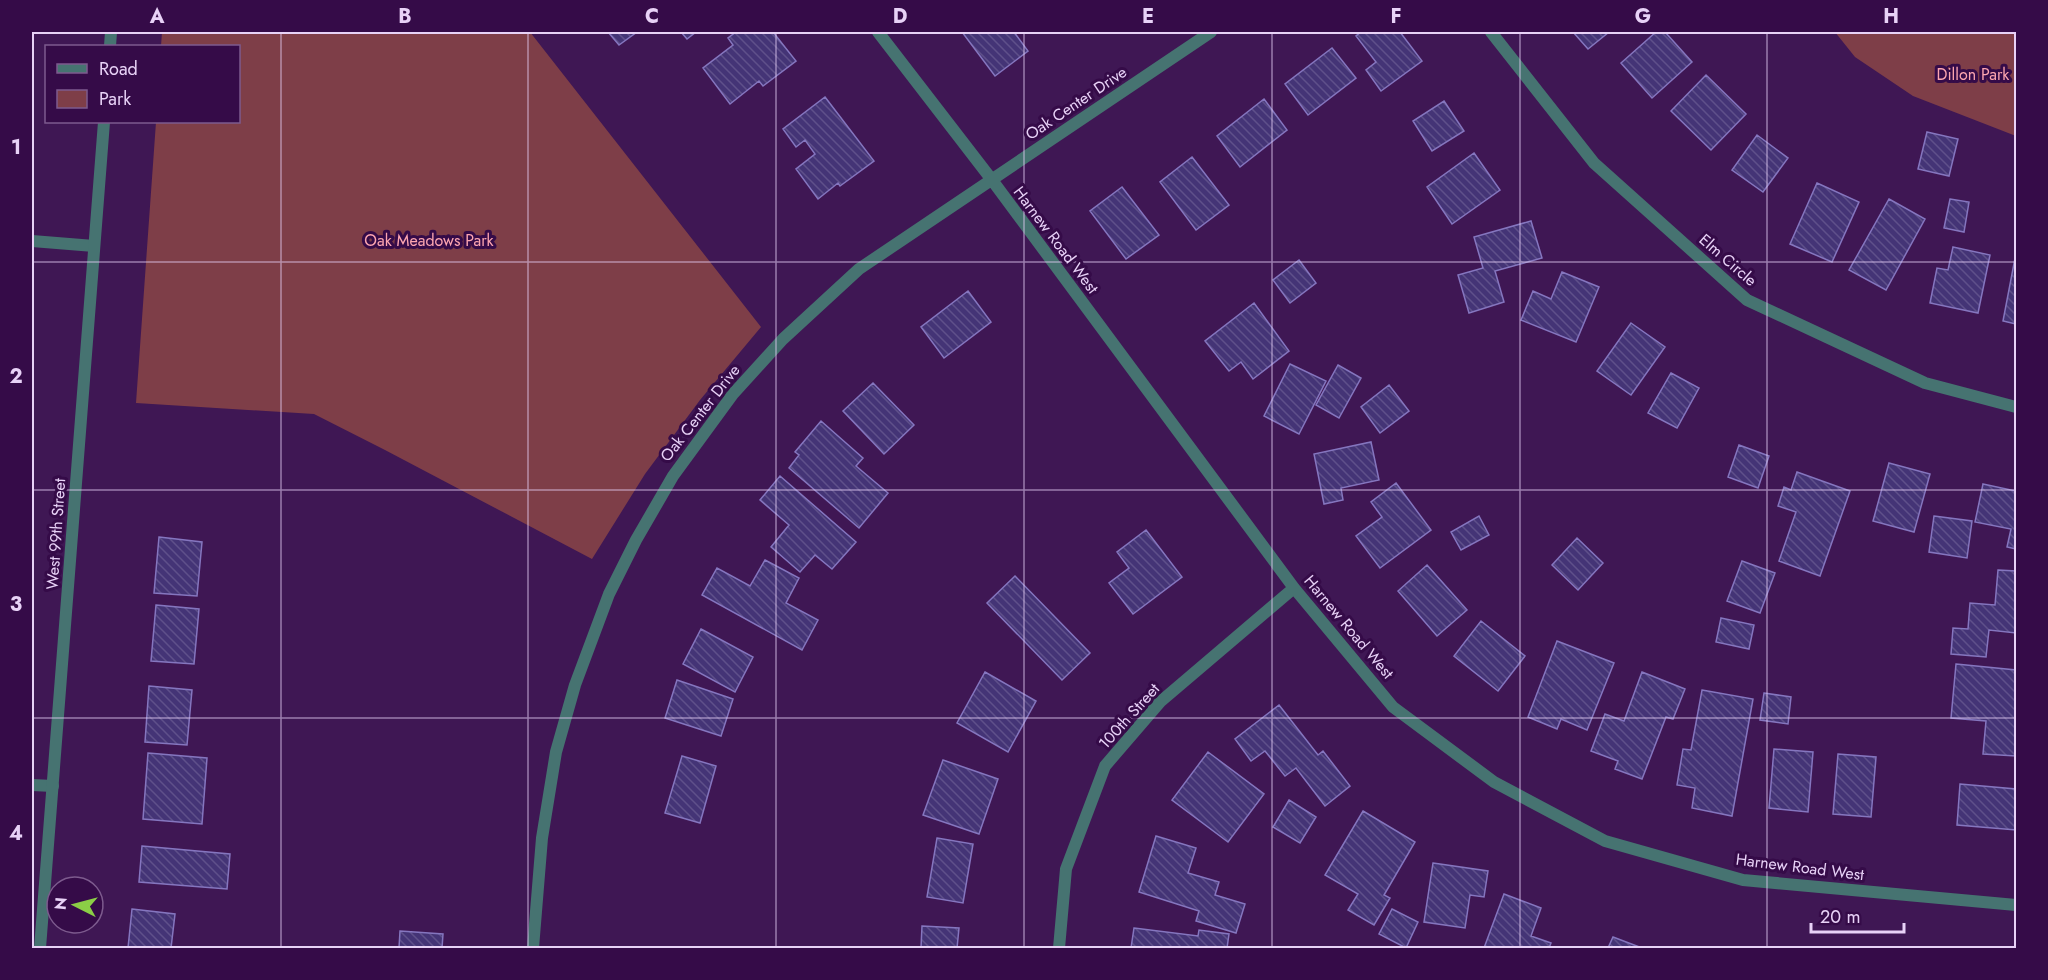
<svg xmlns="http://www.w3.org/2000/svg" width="2048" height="980" viewBox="0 0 2048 980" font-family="Jost,sans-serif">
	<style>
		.green { fill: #7e3e48 }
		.building { fill: url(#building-back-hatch); stroke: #8576bf; stroke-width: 1.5 }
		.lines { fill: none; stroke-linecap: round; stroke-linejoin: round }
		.minor { stroke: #467371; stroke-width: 12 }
		.tertiary { stroke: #467371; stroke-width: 12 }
		.grid { fill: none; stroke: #e8d2f7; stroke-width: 1.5; stroke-opacity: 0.55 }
		.labels { text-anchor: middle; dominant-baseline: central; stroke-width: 6; stroke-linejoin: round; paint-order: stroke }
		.park-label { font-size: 16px; fill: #fda6b0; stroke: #350b48 }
		.street-label { font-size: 16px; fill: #e8d2f7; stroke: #350b48 }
		.neatline { fill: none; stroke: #e8d2f7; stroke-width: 2 }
		.grid-label { font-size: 20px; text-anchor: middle; font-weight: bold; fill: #e8d2f7 }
	</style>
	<defs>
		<pattern id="building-back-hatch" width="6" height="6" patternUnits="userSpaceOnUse" patternTransform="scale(1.5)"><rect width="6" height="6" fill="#443476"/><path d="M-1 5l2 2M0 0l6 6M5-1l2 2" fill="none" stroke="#5f508a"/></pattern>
	</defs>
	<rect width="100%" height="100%" fill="#3f1754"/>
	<!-- green -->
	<path class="green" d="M162 32H530L761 327 700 400 645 474 592 559 385 450 314 414 136 403 156 122H238V46H161Z
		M1835 32H2016V136L1913 96 1855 57Z"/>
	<!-- building -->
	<path class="building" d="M608 32H637L619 45Z
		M681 32H696L687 39Z
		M736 32H773L796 61 763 86 759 81 730 104 703 68 733 45 728 38Z
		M962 32H1014L1028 51 995 76Z
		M1361 32H1400L1422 61 1381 91 1366 70 1376 62 1356 36Z
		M1573 32H1609L1588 49Z
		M1656 32H1665L1692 62 1652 98 1621 63Z
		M1332 48 1356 78 1308 115 1285 84Z
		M1706 75 1746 114 1711 150 1671 111Z
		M825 97 874 161 840 186 838 183 818 199 796 169 815 154 805 140 796 147 783 129Z
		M1264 99 1287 130 1240 167 1217 136Z
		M1444 101 1464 131 1432 151 1413 121Z
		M1927 132 1958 139 1949 176 1918 169Z
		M1757 135 1788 158 1763 192 1732 170Z
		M1474 153 1500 190 1452 224 1427 187Z
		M1192 157 1229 205 1196 230 1160 182Z
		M1817 183 1859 202 1832 262 1790 244Z
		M1122 187 1159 235 1126 259 1090 211Z
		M1889 199 1925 219 1886 290 1849 270Z
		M1950 199 1969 202 1964 232 1944 228Z
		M1531 221 1542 258 1495 271 1504 302 1469 313 1458 275 1483 268 1474 237Z
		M1953 247 1990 255 1978 313 1930 303 1937 268 1948 270Z
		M2016 253V324L2003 321Z
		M1299 260 1316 283 1290 303 1273 280Z
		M1562 272 1599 287 1576 342 1521 320 1533 291 1551 299Z
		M968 291 991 322 944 358 921 327Z
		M1254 303 1289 351 1253 379 1241 362 1229 371 1205 341Z
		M1631 323 1665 347 1631 395 1597 371Z
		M1290 364 1326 381 1299 434 1264 416Z
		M1338 365 1361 378 1339 418 1316 405Z
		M1671 373 1699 388 1677 428 1648 413Z
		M873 383 914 425 884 454 843 411Z
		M1389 385 1409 411 1380 433 1361 407Z
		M821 421 863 458 856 466 888 493 859 528 789 468 799 455 795 452Z
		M1371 442 1379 480 1341 488 1343 500 1324 504 1314 454Z
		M1739 445 1769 456 1758 488 1728 477Z
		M1889 463 1930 474 1914 532 1873 521Z
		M1797 472 1850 491 1820 576 1779 561 1796 512 1778 506 1784 487 1791 490Z
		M780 476 856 542 832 569 815 555 800 572 771 547 789 525 760 500Z
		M1396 483 1431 530 1380 568 1356 536 1382 517 1371 502Z
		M1983 484 2016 491V549L2007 547 2011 529 1975 522Z
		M1479 516 1489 535 1461 550 1451 532Z
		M1934 516 1972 521 1967 558 1929 552Z
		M1146 530 1182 577 1133 614 1109 583 1129 568 1117 552Z
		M159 537 202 542 197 596 154 593Z
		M1577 538 1603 563 1578 590 1552 565Z
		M765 560 799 578 786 603 818 620 802 650 702 595 717 568 750 586Z
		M1742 561 1775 573 1760 613 1727 601Z
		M1427 565 1467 610 1437 636 1398 591Z
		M1998 570 2016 571V633L1989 630 1986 657 1951 654 1953 628 1968 629 1970 603 1995 605Z
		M1015 576 1090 653 1062 680 987 603Z
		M156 605 199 609 194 664 151 661Z
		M1721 618 1754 625 1749 649 1716 642Z
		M1481 621 1525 656 1498 691 1454 656Z
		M701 629 753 657 735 692 683 664Z
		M1557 641 1614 663 1587 730 1561 719 1557 729 1528 717Z
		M1956 664 2016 670V756L1983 754 1986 721 1951 718Z
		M985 672 1036 701 1008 752 957 723Z
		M1642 672 1685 689 1673 719 1666 717 1642 779 1615 769 1618 761 1591 751 1605 714 1624 721Z
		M677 680 733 699 721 736 665 718Z
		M149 686 192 690 187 745 145 742Z
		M1702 690 1753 699 1732 816 1692 808 1695 788 1677 785 1683 749 1691 750Z
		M1764 693 1791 697 1788 724 1760 720Z
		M1279 705 1318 755 1323 751 1350 786 1325 806 1296 768 1285 776 1265 751 1251 761 1235 739Z
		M1774 749 1813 752 1808 812 1769 808Z
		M1208 752 1264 794 1228 842 1172 800Z
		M148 753 207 758 202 824 143 819Z
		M1838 754 1876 757 1871 817 1833 814Z
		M682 756 716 766 700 823 665 813Z
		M943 760 998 779 979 834 923 815Z
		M1960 784 2016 789V830L1957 825Z
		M1289 800 1316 817 1300 843 1273 827Z
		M1363 811 1415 842 1384 895 1390 898 1374 925 1348 910 1358 894 1325 875Z
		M1156 836 1196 848 1188 873 1219 882 1215 895 1245 904 1236 933 1196 921 1199 911 1139 892Z
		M937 838 973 844 963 903 927 897Z
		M142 846 230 854 227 889 139 882Z
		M1433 863 1488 871 1484 897 1470 895 1465 928 1424 922Z
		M1504 894 1541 908 1531 936 1551 943 1549 948H1484Z
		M132 909 175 914 171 948H128Z
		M1392 909 1418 922 1406 948 1379 934Z
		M922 926 959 928 957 948H921Z
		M1134 928 1198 936 1199 930 1229 934 1227 948H1131Z
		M400 931 443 934 442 948H399Z
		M1613 937 1642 948H1608Z"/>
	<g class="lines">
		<!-- minor -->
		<path class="minor" d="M878 32 992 180 1294 588 1393 707 1494 782 1605 841 1743 880 2016 905
			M1491 32 1594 163 1747 300 1925 383 2016 407
			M32 241 94 246
			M32 785 53 786
			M533 948 542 838 556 752 575 685 609 594 636 540 673 476 733 394 783 339 859 269 1211 32
			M1059 948 1066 869 1105 766 1160 702 1294 588"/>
		<!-- tertiary -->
		<path class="tertiary" d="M110 46 111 32
			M40 948 104 122"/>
	</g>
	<!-- grid -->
	<path class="grid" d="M281 32V948M528 32V948M776 32V948M1024 32V948M1272 32V948M1520 32V948M1767 32V948M32 262H2016M32 490H2016M32 718H2016"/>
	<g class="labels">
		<!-- park labels -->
		<g class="park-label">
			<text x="1973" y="74">Dillon Park</text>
			<text x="429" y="240">Oak Meadows Park</text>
		</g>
		<!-- street labels -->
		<g class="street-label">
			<text transform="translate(1076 103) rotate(-34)">Oak Center Drive</text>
			<text transform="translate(1056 240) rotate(53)">Harnew Road West</text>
			<text transform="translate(1728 260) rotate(41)">Elm Circle</text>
			<text transform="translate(700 413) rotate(-52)">Oak Center Drive</text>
			<text transform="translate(56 534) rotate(-86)">West 99th Street</text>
			<text transform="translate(1349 627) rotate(50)">Harnew Road West</text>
			<text transform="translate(1129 716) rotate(-48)">100th Street</text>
			<text transform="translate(1800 867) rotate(7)">Harnew Road West</text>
		</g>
	</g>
	<!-- border -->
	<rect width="2048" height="980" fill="none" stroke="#350b48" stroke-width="66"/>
	<!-- legend -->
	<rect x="45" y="45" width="195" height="78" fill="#350b48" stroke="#7d5b8e" stroke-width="1.5"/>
	<rect x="57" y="64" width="30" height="9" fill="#467371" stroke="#7d5b8e" stroke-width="1.5"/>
	<text x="99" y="75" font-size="18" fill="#e8d2f7">Road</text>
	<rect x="57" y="90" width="30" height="18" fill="#7e3e48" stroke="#7d5b8e" stroke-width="1.5"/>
	<text x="99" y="105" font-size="18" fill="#e8d2f7">Park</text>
	<!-- north arrow -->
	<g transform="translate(75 905) rotate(276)"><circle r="28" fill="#350b48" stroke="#7d5b8e" stroke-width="1.5"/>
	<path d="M0-4.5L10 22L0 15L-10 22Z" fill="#8bce46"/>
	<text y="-9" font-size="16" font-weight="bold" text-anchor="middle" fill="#e8d2f7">N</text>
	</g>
	<!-- scale -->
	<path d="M1811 923v9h93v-9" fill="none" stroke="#e8d2f7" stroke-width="3"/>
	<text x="1820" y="923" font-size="18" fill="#e8d2f7" stroke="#350b48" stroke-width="4.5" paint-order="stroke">20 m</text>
	<rect x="33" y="33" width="1982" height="914" class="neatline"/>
	<g class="grid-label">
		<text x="157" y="23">A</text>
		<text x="405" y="23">B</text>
		<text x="652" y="23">C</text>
		<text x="900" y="23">D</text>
		<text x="1148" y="23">E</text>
		<text x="1396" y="23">F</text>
		<text x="1643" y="23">G</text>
		<text x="1891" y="23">H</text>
		<text x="16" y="154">1</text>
		<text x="16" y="383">2</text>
		<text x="16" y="611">3</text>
		<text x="16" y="840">4</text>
	</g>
</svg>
